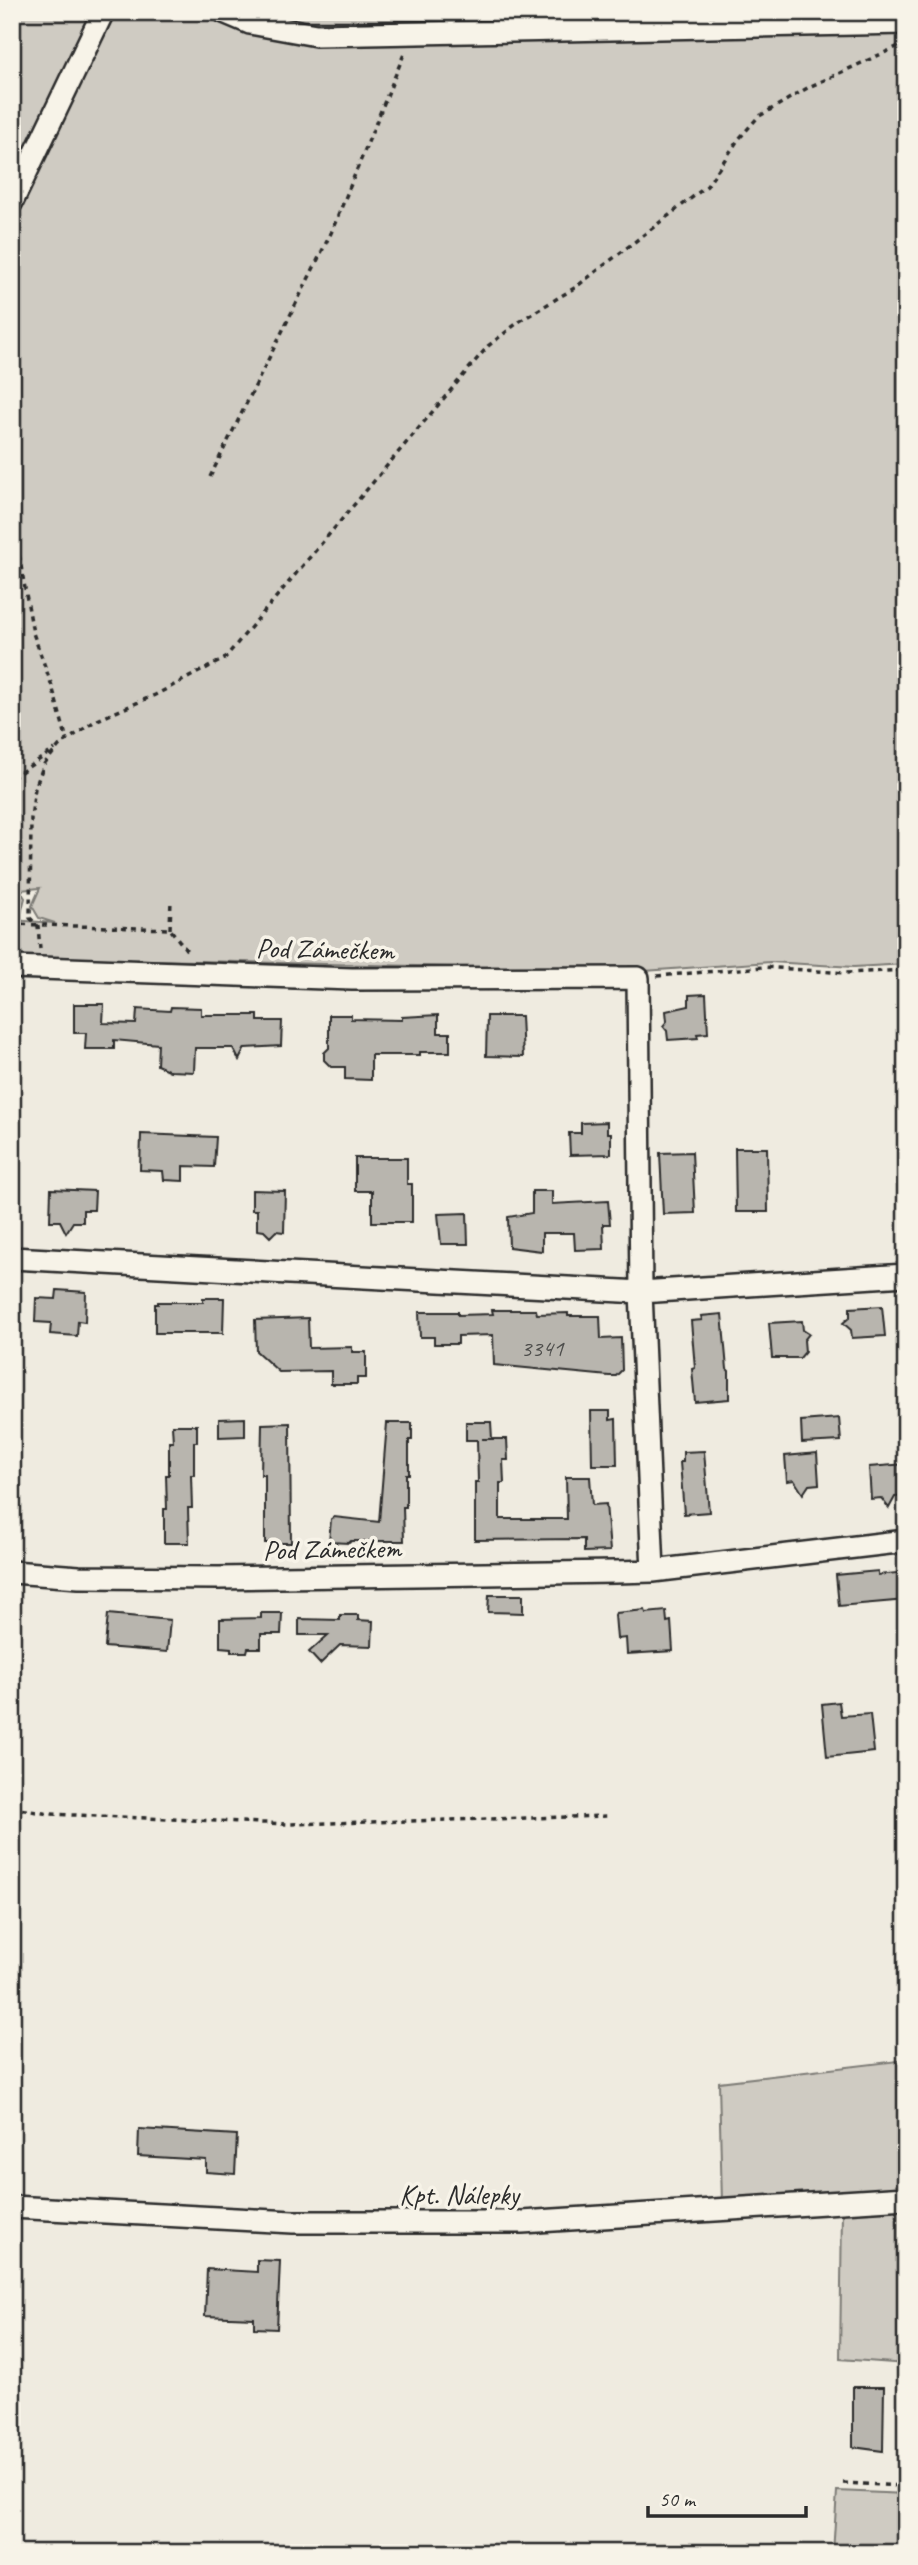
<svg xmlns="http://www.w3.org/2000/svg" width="918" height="2565" viewBox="0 0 918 2565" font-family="Caveat,sans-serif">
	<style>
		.green { fill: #cfcbc2; stroke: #7d7b76; stroke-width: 2 }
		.building { fill: #b8b5ae; stroke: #2b2b2b; stroke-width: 2 }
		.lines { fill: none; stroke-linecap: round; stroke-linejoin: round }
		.street-casing { stroke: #2b2b2b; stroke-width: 26 }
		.path { stroke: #2b2b2b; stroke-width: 3.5; stroke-dasharray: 5 5; stroke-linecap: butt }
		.street { stroke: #f7f3e8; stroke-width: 21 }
		.labels { text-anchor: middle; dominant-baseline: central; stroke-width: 7; stroke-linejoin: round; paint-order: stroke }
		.number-label { font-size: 24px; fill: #4e4e4c }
		.street-label { font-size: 28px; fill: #2b2b2b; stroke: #f7f3e8 }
	</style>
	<rect width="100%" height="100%" fill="#efebe0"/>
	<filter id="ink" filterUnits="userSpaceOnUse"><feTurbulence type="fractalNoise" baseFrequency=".0143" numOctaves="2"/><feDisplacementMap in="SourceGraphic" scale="14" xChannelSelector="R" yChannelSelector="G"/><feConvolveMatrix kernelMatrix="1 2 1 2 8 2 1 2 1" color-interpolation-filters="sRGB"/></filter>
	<g filter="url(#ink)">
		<!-- green -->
		<path class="green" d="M12 12H906V964L854 967 770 962 644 971 12 957V920L55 923 39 918 32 906 40 888 20 890 25 898 20 917 12 919Z
			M906 2060V2192L722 2203 719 2082Z
			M906 2206V2364L840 2359 842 2210Z
			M837 2491 906 2494V2553H833Z"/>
		<!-- building -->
		<path class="building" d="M706 994 708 1033 697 1034 698 1038 668 1040 667 1031 663 1026 667 1021 666 1011 689 1006V995Z
			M74 1004H104L103 1023 136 1024 137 1009 170 1011 171 1007 201 1008V1015H258V1021H282L281 1046 245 1048 239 1060 233 1048H195L194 1072 170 1071 157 1065 158 1044 114 1040V1049H85L86 1033H74Z
			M329 1015H351V1019L402 1020V1017L438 1015V1033H450V1052H420V1055H371V1080L345 1079V1067H331L324 1060V1053L329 1048Z
			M487 1016H521L523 1057 486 1056Z
			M607 1122V1133H611V1154L570 1155 569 1133H581V1123Z
			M141 1134 216 1137 214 1167 183 1166V1181L164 1180 163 1171 140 1170Z
			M735 1148H767L768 1212H736Z
			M692 1152 695 1213 663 1214 660 1153Z
			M355 1158H407V1184H412V1222H372V1191H355Z
			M51 1189 95 1191 94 1210H83V1222H73L66 1233 60 1221H50Z
			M252 1190 285 1191 284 1232 276 1231 270 1237 264 1231 257 1230V1210H252Z
			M532 1191H552V1204L608 1201 610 1224H603L604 1249 575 1250 574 1233H542V1251L509 1247 508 1217 532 1213Z
			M467 1213 468 1244H441L438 1214Z
			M57 1290 86 1292 85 1322 78 1321 77 1336 50 1334 51 1323 35 1322 36 1298 56 1299Z
			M203 1298H224L223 1333H155V1304H158V1302H203Z
			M882 1306 885 1336 852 1338 851 1330 843 1323 850 1317V1308Z
			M492 1310H536L537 1314 568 1313V1316H600L601 1339 621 1338 622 1370 616 1376H609L494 1365 493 1335 458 1336V1344H434V1337H420L419 1312H458V1315L493 1314Z
			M722 1314 727 1369 729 1371V1399L695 1402 692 1369 695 1368 691 1321 702 1320 701 1316Z
			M308 1318 309 1348 352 1347V1352H366V1378H357V1384H331V1371L279 1372 256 1351 255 1320Z
			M802 1321 803 1330 809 1334 804 1340 805 1352 800 1358H772L769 1323Z
			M591 1411H610V1420L616 1419 617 1465H592Z
			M245 1418V1436L219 1437V1419Z
			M839 1418 841 1441 802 1443 801 1421Z
			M466 1422H491L492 1439H482H507L508 1460H503L504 1483H500V1519H567L566 1477H590L592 1505 606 1504 610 1551 584 1552V1539L475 1540V1482H478L477 1440H466Z
			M290 1423 291 1543H265V1475H261L262 1424Z
			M387 1423H412V1440H409V1474H406V1507H403L404 1541H351L349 1543 329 1542 331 1519 334 1517 379 1522Z
			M172 1425H197V1442H194V1475H191L192 1508H188L189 1543H164V1509H167L166 1475H169V1442H173Z
			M704 1451 709 1512 684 1514 680 1462H683V1452Z
			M817 1453 819 1484 809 1485 803 1494 794 1480 787 1481 785 1456Z
			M906 1464 905 1496 895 1497 889 1508 881 1498 871 1499 869 1467Z
			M878 1571V1575L906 1572V1600L839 1606 836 1575Z
			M489 1595H523V1613L488 1612Z
			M645 1610 646 1613 666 1611 667 1622 671 1621 673 1651 627 1654 626 1638 617 1639 615 1615 616 1613Z
			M261 1613H282L281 1634H261V1648H248L247 1652H231V1648L220 1647V1619L261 1618Z
			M108 1614 170 1620 167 1652 105 1647Z
			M340 1615H358V1620L373 1621 372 1646 340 1645 320 1664 309 1652 328 1635H299V1619L340 1620Z
			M839 1702 841 1716 870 1714 874 1752 827 1757 822 1704Z
			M139 2129 237 2135 235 2174 206 2172V2160L138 2156Z
			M257 2260 280 2261 277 2329 254 2328V2318L205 2316 207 2269 257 2272Z
			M853 2387H884L883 2451 853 2447Z"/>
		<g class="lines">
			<!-- street casing -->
			<g class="street-casing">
				<path id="street" d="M224 12 250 23 316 35 906 23
					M12 202 103 12
					M12 967 352 979 638 978 641 1292 653 1571
					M12 1258 641 1292 906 1275
					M12 1572 79 1577 219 1578 615 1572 653 1571 906 1541
					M12 2207 293 2222H522L906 2198"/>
			</g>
			<!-- path -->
			<path class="path" d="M210 477 331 233 404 54
				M12 516 33 633 52 686 67 740
				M12 778 55 749
				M12 924 170 929 188 952
				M170 929 171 899
				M40 949 38 926 30 918 31 818 35 788 44 764 59 746 95 721 155 695 224 659 488 346 520 321 576 287 707 186 738 140 758 117 809 87 899 46
				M657 976 764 967 845 973 906 970
				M12 1808 50 1814 288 1824 607 1816
				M843 2483 906 2486"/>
			<!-- street -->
			<use href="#street" class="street"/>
		</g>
	</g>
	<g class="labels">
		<!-- number labels -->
		<g class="number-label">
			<text x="542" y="1348">3341</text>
		</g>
		<!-- street labels -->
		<g class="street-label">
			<text transform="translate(325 949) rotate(1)">Pod Zámečkem</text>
			<text transform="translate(332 1549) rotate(-1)">Pod Zámečkem</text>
			<text x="459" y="2194">Kpt. Nálepky</text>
		</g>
	</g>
	<!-- margin -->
	<rect width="918" height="2565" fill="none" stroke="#f7f3e8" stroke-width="42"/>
	<rect x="21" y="21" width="876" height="2523" fill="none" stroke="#2b2b2b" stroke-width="2.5" filter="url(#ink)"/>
	<!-- scale -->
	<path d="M648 2506v10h158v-10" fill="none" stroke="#2b2b2b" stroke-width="3.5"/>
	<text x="659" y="2506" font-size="21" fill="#2b2b2b" stroke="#f7f3e8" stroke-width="5" paint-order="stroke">50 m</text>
</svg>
